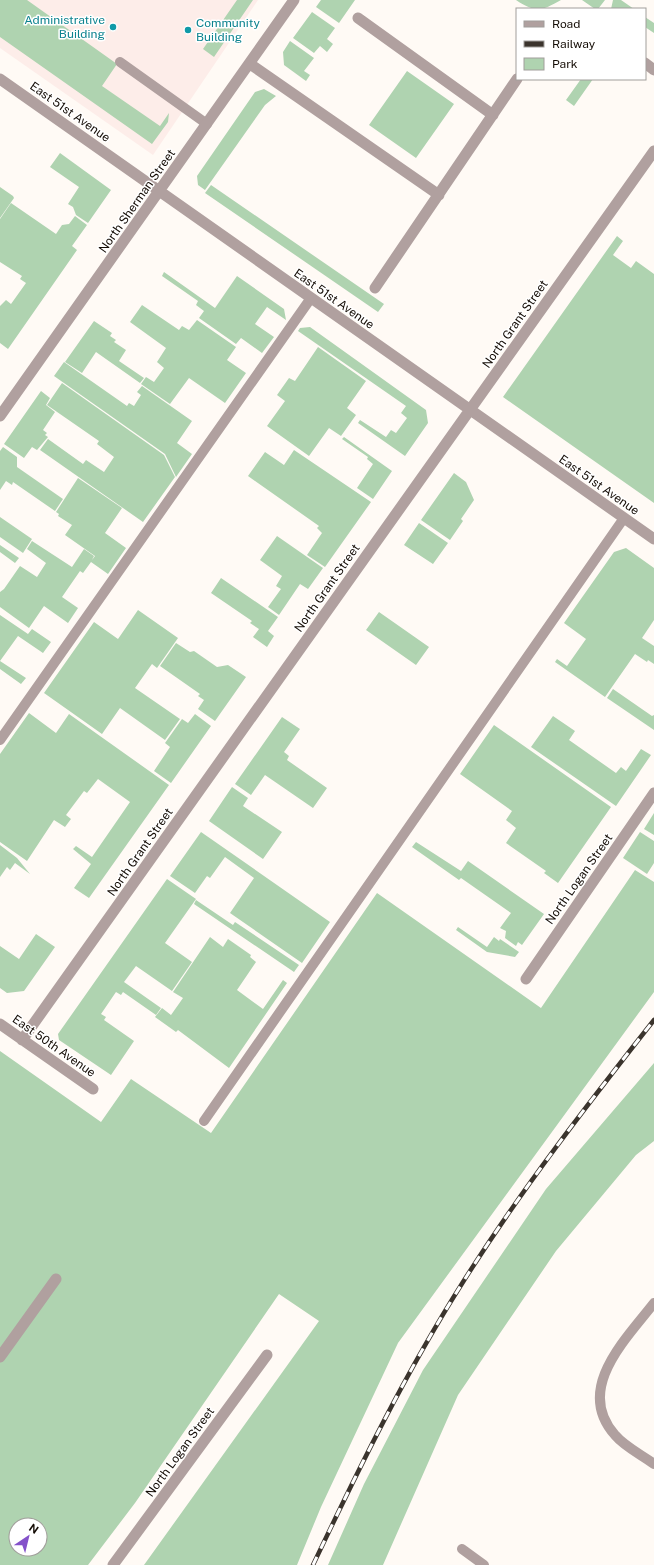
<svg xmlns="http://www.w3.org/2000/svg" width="654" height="1565" viewBox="0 0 654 1565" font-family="'Public Sans',sans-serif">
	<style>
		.education { fill: #fdede9 }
		.green { fill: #afd3b0; fill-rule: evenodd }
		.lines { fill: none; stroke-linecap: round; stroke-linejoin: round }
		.service { stroke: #b0a09f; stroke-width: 10 }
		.minor { stroke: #b0a09f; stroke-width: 11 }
		.rail-casing { stroke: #3b342d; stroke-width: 4.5 }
		.rail { stroke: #fff; stroke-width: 3; stroke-dasharray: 9; stroke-linecap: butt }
		.culture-dot { fill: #0f9aa8; stroke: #fff; stroke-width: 1.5 }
		.labels { text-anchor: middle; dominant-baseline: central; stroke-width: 3; stroke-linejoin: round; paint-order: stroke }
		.culture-label { font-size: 12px; fill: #0d838f; stroke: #fff; text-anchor: end }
		.street-label { font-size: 12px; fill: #140c05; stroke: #fff }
	</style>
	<rect width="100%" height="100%" fill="#fffaf5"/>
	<!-- education -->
	<path class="education" d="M0 0H258L153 155 0 48Z"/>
	<!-- green -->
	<path class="green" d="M0 0H27L117 64 102 86 160 126 169 113 168 122 152 144 0 37Z
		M237 0H253L214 57 203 49Z
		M321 0H355L339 23 316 7Z
		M516 0H561C542 11 535 13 516 0Z
		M582 0H605L598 9H595Z
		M613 0H621L634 9H611Z
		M312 12 335 28 327 39 333 44 327 52 320 46 314 53 293 38Z
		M645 17 654 23V33L645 27Z
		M290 41 314 58 304 71 310 75 306 81 284 65 283 52Z
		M407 71 454 104 416 158 369 125Z
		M581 79H593L574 106 566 100Z
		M264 89 276 96 265 105 205 190 198 185 197 176 255 92Z
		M60 153 111 190 88 223 76 215 73 207 68 204 79 187 50 167Z
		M211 185 384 304 378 312 205 193Z
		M0 187 13 196 14 198 0 218Z
		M11 203 56 234 62 225 69 224 75 216 87 225 72 246 77 250 8 349 0 343V306L6 300 11 304 26 283 20 279 22 276 0 262V219Z
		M617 236 623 241 613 255 631 268 636 261 654 274V503L503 397Z
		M164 272 215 308 237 276 284 309 286 320 267 307 255 324 274 337 262 353 241 338 236 344 199 318 204 311 196 305 198 301 162 276Z
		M142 305 179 330 182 326 189 330 197 320 236 347 227 360 246 373 225 403 189 378 170 404 141 384 146 377 154 382 164 368 157 362 166 348 130 322Z
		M94 321 112 333 110 336 116 340 114 342 126 350 119 361 144 378 140 383 96 352 82 373 65 362Z
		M310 327 426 410 428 423 405 456 358 423 360 420 386 437 391 430 396 433 407 418 401 413 406 406 298 331 300 328Z
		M318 347 366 381 347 408 356 415 341 436 329 428 309 456 267 426 285 401 277 395 289 378 295 381Z
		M64 362 127 406 129 403 134 406 141 395 137 392 142 386 192 421 177 443 192 454 176 477 165 454 54 376Z
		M62 383 164 455 175 477 143 522 40 450 48 439 83 464 86 460 104 472 114 457 97 444 99 441 47 405Z
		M41 391 50 398 46 405 55 412 43 430 47 433 45 435 48 437 37 450 32 447 24 458 4 444Z
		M344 437 392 471 373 499 357 488 373 464 367 459 368 457 342 439Z
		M3 447 17 457V467L63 499 55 511 13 482 12 485 6 481 0 490V451Z
		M294 450 371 502 325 567 307 555 322 533 317 528 319 526 248 476 265 452 284 465Z
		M454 473 466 482 474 500 461 519 463 521 450 540 421 520Z
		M78 478 122 508 105 533 126 548 108 574 91 562 83 573 80 571 62 597 78 608 68 623 44 606 29 628 0 607V592L4 589 20 566 37 577 46 563 27 549 32 541 72 567 84 549 94 556 92 560 95 556 65 535 72 525 58 516 59 514 56 512Z
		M0 517 32 539 23 553 0 537Z
		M419 523 448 543 433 564 404 545Z
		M277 536 323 568 308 589 300 584 279 615 268 607 281 589 276 586 282 576 260 560Z
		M0 545 19 558 15 563 0 552Z
		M626 548 654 568V620L642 638 654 646V664L648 660 647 662 635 654 605 697 555 662 557 659 567 666 586 639 564 623 614 552Z
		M221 578 278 617 268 631 274 636 267 647 253 637 259 629 250 623 252 621 211 593Z
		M138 610 178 638 157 668 152 664 135 688 180 719 165 740 120 708 102 734 44 693 94 622 118 639Z
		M379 612 429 647 416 665 366 630Z
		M0 615 28 634 32 629 51 642 43 653 18 636 0 661 26 678 21 684 0 669Z
		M176 643 190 652 194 651 217 667 228 665 246 677 215 721 198 709 204 700 198 696 200 694 160 666Z
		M613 689 652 716 654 715V730L607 698Z
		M29 713 56 733 69 714 169 785 89 898 74 888 91 864 73 849 76 846 92 857 130 802 98 779 87 793 84 791 66 815 71 819 65 827 54 820 27 861 0 842V754Z
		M195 714 211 726 171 783 154 771 170 747 165 743 182 719 188 723Z
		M553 716 575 731 569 740 616 773 621 767 626 771 641 749 651 755 616 806 531 747Z
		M282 717 300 729 284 752 289 756 287 760 327 788 313 808 265 775 251 795 235 784Z
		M494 725 611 807 558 883 544 873 546 871 506 843 516 828 506 820 512 811 460 774Z
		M232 787 248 798 243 806 282 832 263 859 209 821Z
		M654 813V835L644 829Z
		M201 832 330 922 302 963 230 913 254 878 225 857 210 878 207 876 195 893 170 876Z
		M640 832 654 841V863L647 874 623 858Z
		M416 842 461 871 468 861 544 914 522 945 518 942 516 946 505 938 506 931 500 928 511 913 461 878 459 880 412 847Z
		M0 845 17 858 30 874 15 863 10 870 7 867 0 877Z
		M635 870 654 882V992L398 1343 321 1507 297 1565H144L319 1321 279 1294 135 1503 88 1565H0V1051L101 1122 131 1079 211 1133 377 893 541 1008ZM16 1525H40V1549H16Z
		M167 879 196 899 165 943 192 962 172 991 136 966 124 982 161 1008 156 1015 123 992 121 995 116 992 101 1014 106 1017 104 1020 134 1041 111 1075 59 1040 58 1034Z
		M196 900 233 925 235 922 299 965 294 972 194 904Z
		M458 927 487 947 494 937 499 941 500 939 519 952 515 957 487 952 456 930Z
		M36 934 55 947 24 991 7 993 0 988V946L19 959Z
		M210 937 223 947 228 939 251 955 250 957 256 962 237 990 263 1009 283 980 287 983 229 1068 178 1030 176 1032 155 1017 162 1008 171 1015 183 998 173 992Z
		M654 1063V1141L636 1155 556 1251 458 1395 383 1565H328L364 1484 423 1370 546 1189Z"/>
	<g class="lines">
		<!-- service -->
		<path class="service" d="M120 62 207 124
			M0 740 311 298
			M204 1121 624 518
			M654 1303C626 1339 574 1389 615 1435 625 1447 642 1455 654 1464
			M462 1549 484 1565"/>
		<!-- minor -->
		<path class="minor" d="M358 18 493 115
			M645 63 654 70
			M250 64 439 195
			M0 79 654 539
			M375 288 517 79
			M0 416 294 0
			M526 979 654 793
			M0 1024 93 1089
			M22 1040 654 151
			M0 1357 56 1279
			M113 1565 267 1355"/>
		<!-- rail casing -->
		<g class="rail-casing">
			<path id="rail" d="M313 1565C359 1468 406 1372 463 1282 521 1190 587 1105 654 1020"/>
		</g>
		<!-- rail -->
		<use href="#rail" class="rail"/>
	</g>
	<!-- markers -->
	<g class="culture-dot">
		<circle cx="113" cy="27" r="4"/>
		<circle cx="188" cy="30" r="4"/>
	</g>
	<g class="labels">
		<!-- culture labels -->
		<g class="culture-label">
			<text x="105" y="20">Administrative<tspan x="105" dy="14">Building</tspan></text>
			<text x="196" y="23" text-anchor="start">Community<tspan x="196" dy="14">Building</tspan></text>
		</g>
		<!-- street labels -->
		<g class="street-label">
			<text transform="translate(70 112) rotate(35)">East 51st Avenue</text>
			<text transform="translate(137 201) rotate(-55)">North Sherman Street</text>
			<text transform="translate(334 299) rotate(35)">East 51st Avenue</text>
			<text transform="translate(515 324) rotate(-55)">North Grant Street</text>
			<text transform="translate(599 485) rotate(35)">East 51st Avenue</text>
			<text transform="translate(327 588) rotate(-55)">North Grant Street</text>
			<text transform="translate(140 852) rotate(-55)">North Grant Street</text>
			<text transform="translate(579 879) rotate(-55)">North Logan Street</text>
			<text transform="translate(54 1046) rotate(35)">East 50th Avenue</text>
			<text transform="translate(180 1452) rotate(-54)">North Logan Street</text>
		</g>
	</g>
	<!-- legend -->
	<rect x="516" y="8" width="130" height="72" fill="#ffffff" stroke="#a19e9b"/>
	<rect x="524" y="21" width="20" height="6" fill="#b0a09f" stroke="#a19e9b"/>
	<text x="552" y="28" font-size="12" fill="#140c05">Road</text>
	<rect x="524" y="41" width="20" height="6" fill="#3b342d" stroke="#a19e9b"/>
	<text x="552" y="48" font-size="12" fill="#140c05">Railway</text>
	<rect x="524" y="58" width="20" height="12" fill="#afd3b0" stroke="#a19e9b"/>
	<text x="552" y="68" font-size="12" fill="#140c05">Park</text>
	<!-- north arrow -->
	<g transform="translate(28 1537) rotate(35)"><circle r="19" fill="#ffffff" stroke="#a19e9b"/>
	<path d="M0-3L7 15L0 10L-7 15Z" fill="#8451ca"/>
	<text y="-6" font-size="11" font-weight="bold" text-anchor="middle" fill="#140c05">N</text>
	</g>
</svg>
